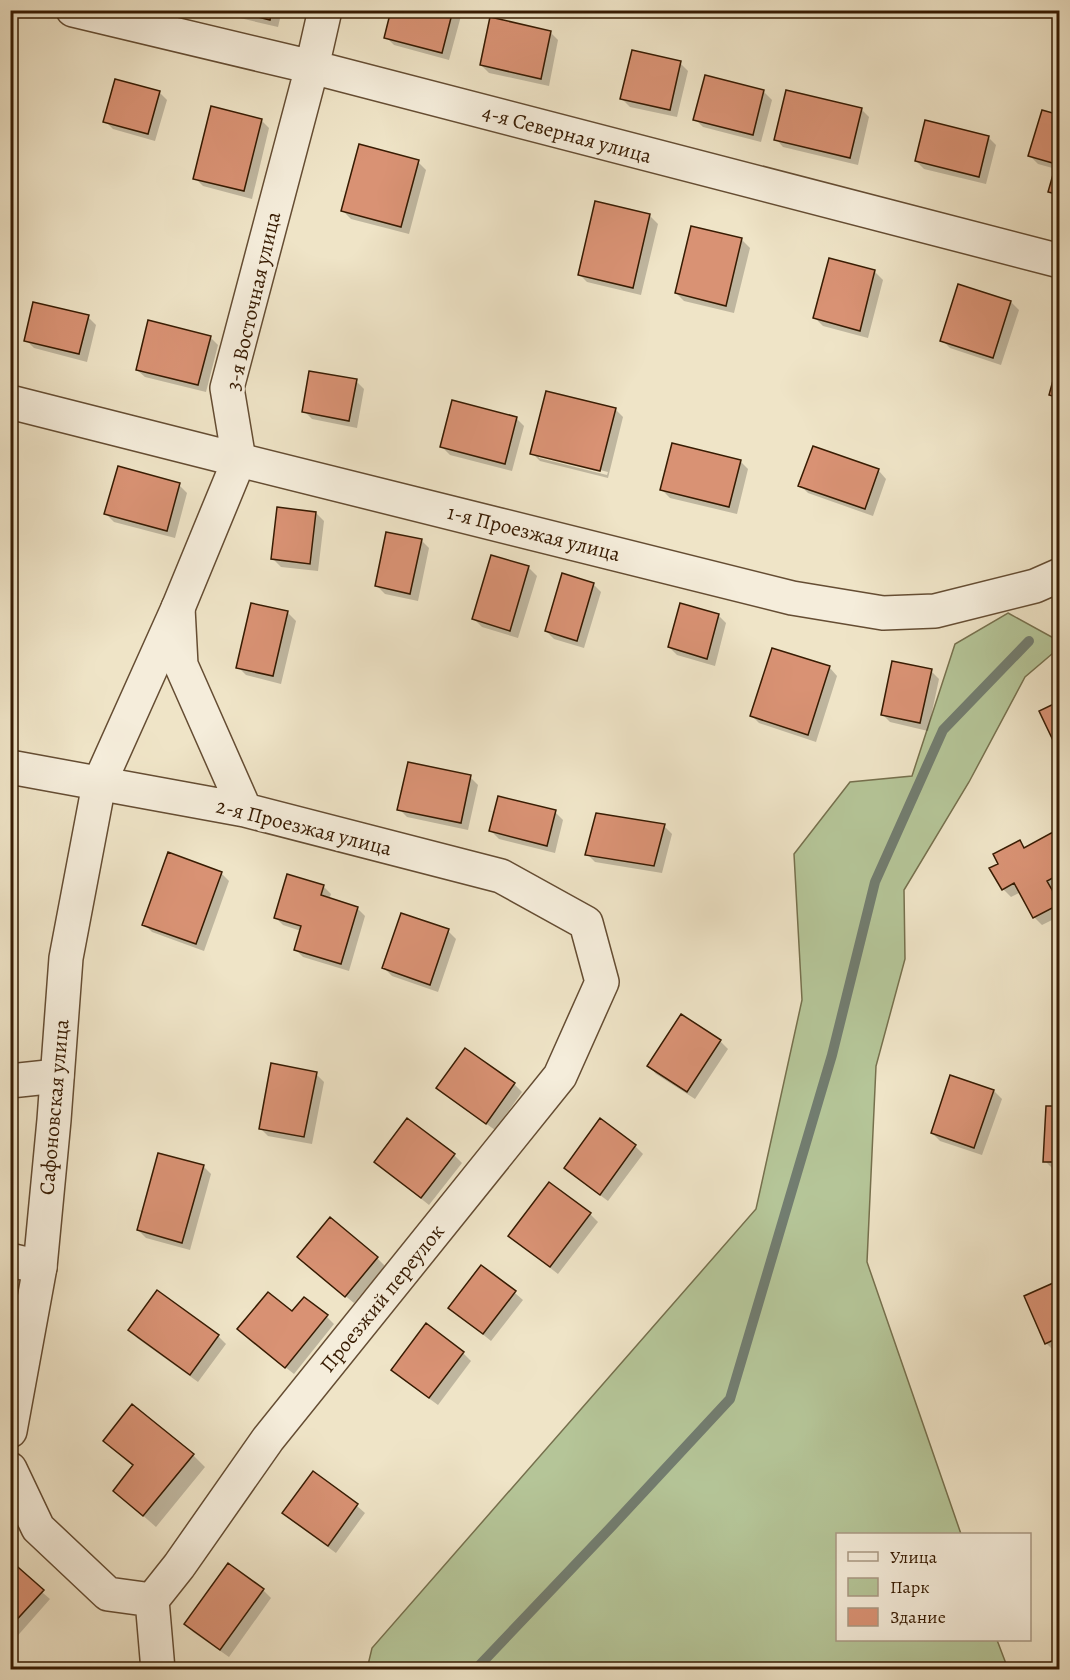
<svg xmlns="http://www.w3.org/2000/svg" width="1070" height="1680" viewBox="0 0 1070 1680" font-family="Alegreya,serif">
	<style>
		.green { fill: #b5c598; stroke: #76704d; stroke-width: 1.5 }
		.shadow { fill: #0003; fill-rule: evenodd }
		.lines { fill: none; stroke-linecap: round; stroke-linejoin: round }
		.stream { stroke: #727d70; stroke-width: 10 }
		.building { fill: #d99274; stroke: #371b02; stroke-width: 1.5 }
		.minor-casing { stroke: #654d33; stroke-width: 36 }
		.tertiary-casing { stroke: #654d33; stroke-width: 36 }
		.minor { stroke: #f5eddb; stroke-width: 33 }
		.tertiary { stroke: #f5eddb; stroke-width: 33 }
		.labels { text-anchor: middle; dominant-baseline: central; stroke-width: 6; stroke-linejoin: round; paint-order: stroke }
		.street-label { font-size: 21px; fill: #371b02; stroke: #f5eddb }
	</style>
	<rect width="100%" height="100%" fill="#efe4c7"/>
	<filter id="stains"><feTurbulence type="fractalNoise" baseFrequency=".00333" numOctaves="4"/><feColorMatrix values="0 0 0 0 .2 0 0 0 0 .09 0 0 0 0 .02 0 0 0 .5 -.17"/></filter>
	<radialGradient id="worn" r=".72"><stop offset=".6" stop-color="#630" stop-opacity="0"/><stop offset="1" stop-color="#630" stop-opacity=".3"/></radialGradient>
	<!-- green -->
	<path class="green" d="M1008 613 1059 641V648L1025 677 969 782 904 890 905 959 876 1066 867 1262 961 1534H838V1640H997L1008 1669H367L372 1648 756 1209 802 1000 794 854 850 782 912 776 955 644Z"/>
	<!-- shadow -->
	<path class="shadow" d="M215 10H282L278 27 218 13Z
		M393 10H455L461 16 449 60 394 45 386 37Z
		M550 32 558 40 549 86 489 73 481 65Z
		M680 63 688 71 677 117 630 107 622 99Z
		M706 77 764 92 772 100 761 142 703 127 695 119Z
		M159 92 167 100 155 141 113 129 105 121Z
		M861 109 869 117 858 165 783 147 776 139Z
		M1060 117V200L1050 191 1056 169 1038 164 1030 156Z
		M261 120 269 128 252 199 203 186 195 178Z
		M988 137 996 145 986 184 924 169 916 161Z
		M418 162 426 170 409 234 351 219 343 211Z
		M650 216 658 224 641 295 587 282 579 274Z
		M742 240 750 248 734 313 684 301 676 293Z
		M830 260 875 272 883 280 868 338 823 326 815 318Z
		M1011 302 1019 310 1001 365 950 348 942 340Z
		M88 317 96 325 87 362 34 348 26 340Z
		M210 337 218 345 206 392 145 377 137 370Z
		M1060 361V403L1050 394Z
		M356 381 364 389 357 428 312 419 304 411Z
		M615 409 623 417 608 478 540 461 532 453ZM539 455 608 472 607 475 539 458Z
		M516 418 524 426 512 471 450 455 442 447Z
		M814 448 879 471 886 479 873 516 808 493 800 485Z
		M740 461 748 469 737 514 670 498 662 490Z
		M179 485 187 493 175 538 114 522 106 514Z
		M316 513 324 521 318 571 281 567 273 559Z
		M421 540 429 548 418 601 385 594 377 586Z
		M492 557 529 568 537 576 518 638 482 627 474 619Z
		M593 584 601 592 584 648 554 639 546 631Z
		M288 613 296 621 281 684 246 675 238 667Z
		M718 615 726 623 715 666 677 655 669 647Z
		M773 650 830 668 837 676 816 742 759 723 751 715Z
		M931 671 939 679 928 731 890 722 882 714Z
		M470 777 478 785 468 830 407 817 399 809Z
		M555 812 563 820 555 853 499 839 491 831Z
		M664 826 672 834 662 873 595 862 587 854Z
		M1053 834 1060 841V886L1054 889 1060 899V916L1042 925 1035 918 1021 892 1011 897 1003 889 1000 865 1019 842 1026 848Z
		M221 873 229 881 204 951 152 932 144 924Z
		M323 886 331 894 329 900 357 908 365 916 349 971 303 957 295 949 301 931 283 925 275 917Z
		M448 931 456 939 438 992 392 976 384 968Z
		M720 1041 728 1049 695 1099 656 1074 649 1066Z
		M316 1074 324 1082 312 1144 268 1136 260 1128Z
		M951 1077 994 1091 1002 1099 982 1155 940 1141 932 1133Z
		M514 1084 522 1092 495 1130 446 1095 438 1088Z
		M1060 1108V1169H1053L1045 1161Z
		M635 1146 643 1154 608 1201 574 1176 566 1168Z
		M454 1155 462 1163 429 1205 384 1169 376 1162Z
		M203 1166 211 1174 190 1250 146 1238 138 1230Z
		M550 1184 590 1214 598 1222 558 1274 518 1243 510 1235Z
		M377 1258 385 1266 354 1303 306 1264Z
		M1060 1282V1348L1054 1351 1046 1343Z
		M515 1293 523 1300 491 1341 450 1308Z
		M327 1317 334 1324 294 1374 247 1337Z
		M427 1325 463 1353 471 1361 438 1405 401 1378 393 1370Z
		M130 1330 218 1336 226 1344 198 1382 137 1338Z
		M105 1441 193 1455 205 1467 156 1527 115 1491 134 1467Z
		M313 1474 357 1506 365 1513 336 1553 292 1521 284 1513Z
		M10 1565 50 1599 13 1641 10 1639Z
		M228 1565 263 1590 271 1598 229 1657 193 1632 186 1624Z"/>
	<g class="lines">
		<!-- stream -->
		<path class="stream" d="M475 1670 613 1525 730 1399 832 1055 875 882 943 730 1029 641"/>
	</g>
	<!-- building -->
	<path class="building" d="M231 10H272L270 20Z
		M391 10H453L442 53 384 38Z
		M490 17 551 31 541 79 480 65Z
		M632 50 681 61 670 110 620 99Z
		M705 75 764 90 753 135 693 120Z
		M115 79 160 91 148 134 103 122Z
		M786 90 862 108 850 158 774 140Z
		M211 106 262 119 244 191 193 179Z
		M1042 110 1060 115V195L1048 192 1056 164 1028 156Z
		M925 120 989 136 979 177 915 161Z
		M359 144 419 160 401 227 341 211Z
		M595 201 650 214 633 288 578 275Z
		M691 226 742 238 726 306 675 293Z
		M829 258 875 270 860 331 813 318Z
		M958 284 1011 301 993 358 940 341Z
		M33 302 89 315 79 354 24 341Z
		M148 320 211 336 198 385 136 370Z
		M1060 355V398L1049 395Z
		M309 371 357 379 349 421 302 412Z
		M546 391 616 408 600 471 530 454Z
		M452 400 517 417 505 464 440 447Z
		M672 443 741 460 729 507 660 490Z
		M813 446 879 469 865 509 798 486Z
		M118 466 180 483 167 531 104 514Z
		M277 507 316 512 310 564 271 559Z
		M386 532 422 539 410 594 375 586Z
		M491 555 529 566 510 631 472 619Z
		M562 573 594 583 577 641 545 631Z
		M251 603 288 611 273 676 236 668Z
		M680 603 719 614 707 659 668 647Z
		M772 648 830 666 808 735 750 716Z
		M892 661 932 669 920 723 881 715Z
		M1060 701V755L1039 711Z
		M408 762 471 775 461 823 397 810Z
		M498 796 556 810 547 846 489 831Z
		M596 813 665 824 654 866 585 855Z
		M1053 832 1060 845V874L1047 881 1060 904 1033 918 1014 883 1002 890 989 868 998 864 993 854 1020 840 1024 848Z
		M168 852 222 872 196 944 142 925Z
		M287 874 324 885 321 895 358 907 341 964 294 950 301 926 274 918Z
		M401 913 449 929 430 985 382 968Z
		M681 1014 721 1040 687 1092 647 1066Z
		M465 1048 515 1083 486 1124 436 1088Z
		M271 1063 317 1072 304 1137 259 1129Z
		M950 1075 994 1090 974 1148 931 1133Z
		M1046 1106H1060V1162H1043Z
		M407 1118 455 1154 421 1198 374 1162Z
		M600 1118 636 1145 600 1195 564 1168Z
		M158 1153 204 1165 182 1243 137 1230Z
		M549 1182 591 1213 550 1267 508 1236Z
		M330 1217 378 1257 345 1297 297 1257Z
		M481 1265 516 1291 483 1334 448 1308Z
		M1060 1280V1337L1045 1344 1024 1296Z
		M157 1290 219 1335 190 1375 128 1330Z
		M268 1292 292 1311 304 1297 328 1315 285 1368 237 1329Z
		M426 1323 464 1352 429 1398 391 1370Z
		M132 1404 194 1454 143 1516 113 1491 133 1465 103 1441Z
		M313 1471 358 1504 328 1546 282 1513Z
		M11 1561 44 1590 10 1627V1562Z
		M228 1563 264 1589 220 1650 184 1624Z"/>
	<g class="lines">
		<!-- minor casing -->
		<g class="minor-casing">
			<path id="minor" d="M73 10 312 67 1060 261
				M10 402 239 460 227 388 312 67 325 10
				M178 608 181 665 245 810
				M10 767 245 810 501 876 586 923 602 982 560 1076 268 1439 179 1566 152 1600 158 1670
				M10 1081 57 1076
				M10 1260 40 1267
				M10 1469 38 1528 108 1594 152 1600"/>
		</g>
		<!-- tertiary casing -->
		<g class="tertiary-casing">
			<path id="tertiary" d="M10 1431 40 1267 54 1120 66 958 99 784 178 608 239 460 792 598 883 613 935 611 1035 586 1060 575"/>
		</g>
		<!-- minor -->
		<use href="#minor" class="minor"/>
		<!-- tertiary -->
		<use href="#tertiary" class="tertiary"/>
	</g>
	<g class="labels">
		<!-- street labels -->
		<g class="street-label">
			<text transform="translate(567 134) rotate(15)">4-я Северная улица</text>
			<text transform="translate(253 301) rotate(-77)">3-я Восточная улица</text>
			<text transform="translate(534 533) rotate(14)">1-я Проезжая улица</text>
			<text transform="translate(304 827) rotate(14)">2-я Проезжая улица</text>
			<text transform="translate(54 1107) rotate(-85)">Сафоновская улица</text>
			<text transform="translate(382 1298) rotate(-51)">Проезжий переулок</text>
		</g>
	</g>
	<!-- margin -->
	<rect width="1070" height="1680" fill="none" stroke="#efe4c7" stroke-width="36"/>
	<rect x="12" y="12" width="1046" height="1656" fill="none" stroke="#371b02" stroke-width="3"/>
	<rect x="18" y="18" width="1034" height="1644" fill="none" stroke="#371b02" stroke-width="1.5"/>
	<!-- legend -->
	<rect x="836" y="1533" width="195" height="108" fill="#f5eddb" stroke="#a99984" stroke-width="1.5"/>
	<rect x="848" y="1552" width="30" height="9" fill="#f5eddb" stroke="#a99984" stroke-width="1.5"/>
	<text x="890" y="1563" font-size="18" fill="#371b02">Улица</text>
	<rect x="848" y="1578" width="30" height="18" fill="#b5c598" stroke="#a99984" stroke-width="1.5"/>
	<text x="890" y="1593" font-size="18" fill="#371b02">Парк</text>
	<rect x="848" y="1608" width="30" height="18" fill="#d99274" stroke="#a99984" stroke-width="1.5"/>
	<text x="890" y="1623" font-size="18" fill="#371b02">Здание</text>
	<rect width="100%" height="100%" filter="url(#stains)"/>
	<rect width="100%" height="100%" fill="url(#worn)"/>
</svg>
